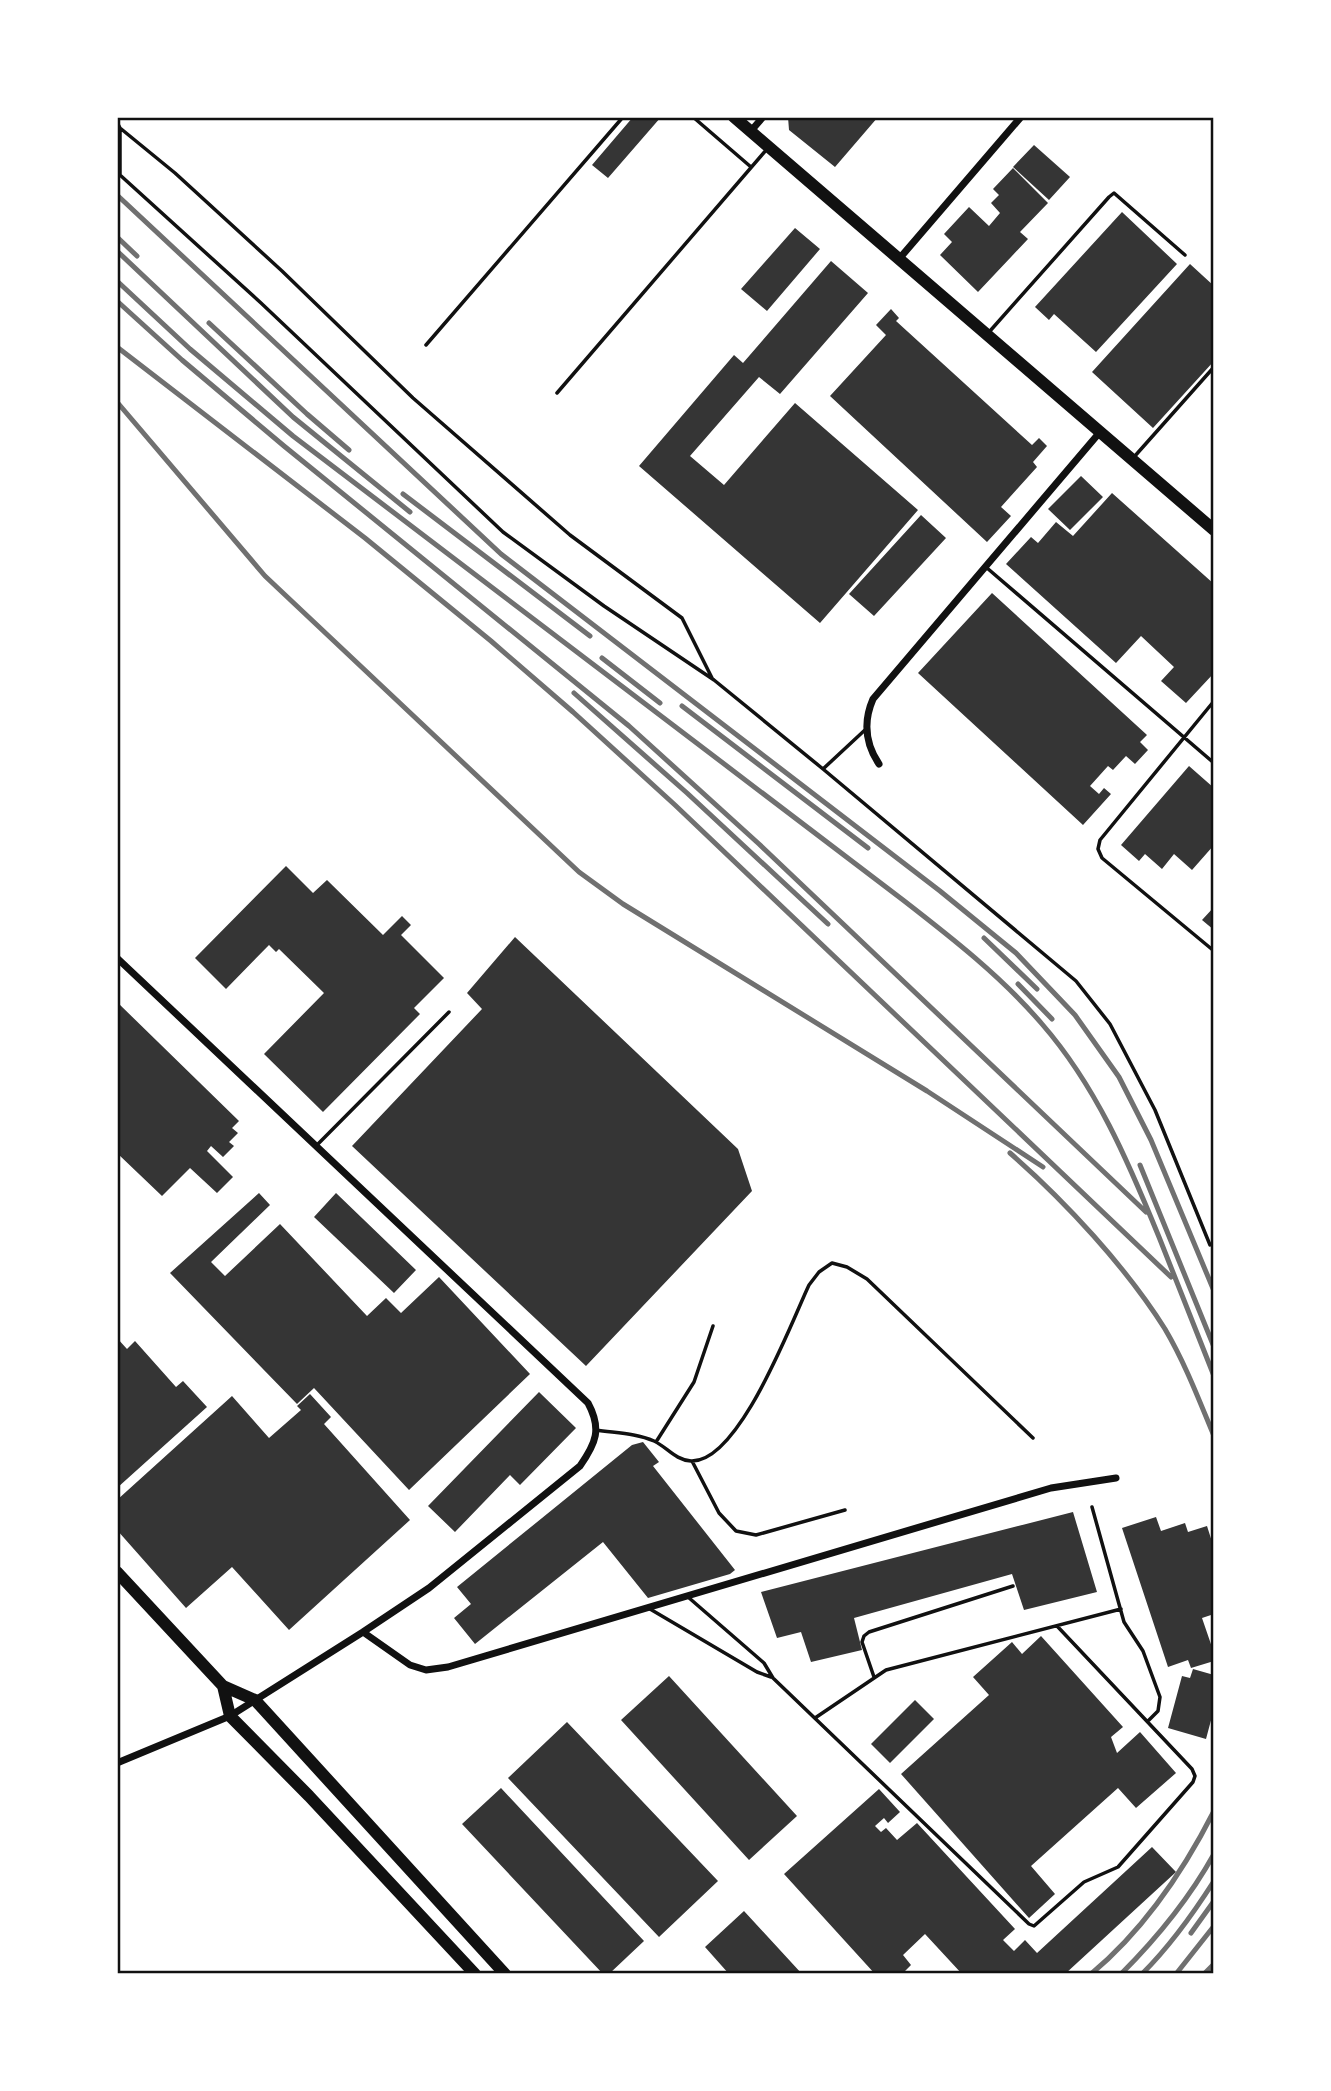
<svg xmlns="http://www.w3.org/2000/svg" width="1331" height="2091" viewBox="0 0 1331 2091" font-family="'Zilla Slab',serif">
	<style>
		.building { fill: #353535 }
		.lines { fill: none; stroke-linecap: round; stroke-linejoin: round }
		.service { stroke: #111; stroke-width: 3.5 }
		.minor { stroke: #111; stroke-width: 7 }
		.primary { stroke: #111; stroke-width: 12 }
		.rail { stroke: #707070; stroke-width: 5 }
		.neatline { fill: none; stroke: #111; stroke-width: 2.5 }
	</style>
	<rect width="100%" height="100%" fill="#fff"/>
	<!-- building -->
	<path class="building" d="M633 117H661L608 178 592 165Z
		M788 117H878L835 167 789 130Z
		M1034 145 1070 177 1049 200 1013 167Z
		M1013 168 1048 203 1020 232 1028 239 978 292 940 255 952 242 944 234 969 207 989 226 1000 213 991 203 999 195 993 189Z
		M1122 212 1177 264 1096 352 1054 314 1049 320 1035 307Z
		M795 228 820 249 767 311 741 289Z
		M831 261 868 293 780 394 759 377 690 456 724 485 795 403 918 510 820 623 639 466 734 355 743 363Z
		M1190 264 1214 286V361L1153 428 1092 372Z
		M891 309 899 318 896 321 1032 445 1039 438 1047 446 1033 462 1037 467 1001 507 1011 516 987 542 830 396 886 335 876 325Z
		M1081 476 1103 497 1070 530 1048 509Z
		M1112 493 1214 584V673L1186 703 1161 681 1174 667 1141 636 1116 663 1006 564 1031 537 1038 543 1056 522 1073 536Z
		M921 515 946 538 874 616 849 594Z
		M992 593 1147 735 1140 742 1148 750 1135 764 1126 756 1113 770 1108 766 1090 786 1099 794 1104 788 1111 794 1083 825 918 673Z
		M1189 766 1214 788V845L1192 870 1174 854 1162 869 1145 854 1139 861 1121 845Z
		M286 866 313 893 327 880 383 935 402 916 411 925 401 935 444 978 414 1008 420 1014 323 1112 264 1054 324 993 279 949 276 952 269 945 226 989 195 958Z
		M1214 907V930L1202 920Z
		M515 937 738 1149 752 1191 586 1366 352 1146 482 1009 467 993Z
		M117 1002 239 1121 232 1128 238 1133 229 1142 234 1146 223 1157 211 1146 207 1151 233 1177 217 1193 190 1168 162 1196 117 1153Z
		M259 1193 270 1205 211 1262 225 1276 280 1224 367 1316 386 1298 401 1313 439 1277 530 1374 409 1490 314 1388 297 1404 170 1273Z
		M336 1193 416 1270 394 1293 314 1217Z
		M117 1338 127 1349 135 1341 176 1387 183 1381 207 1407 117 1488Z
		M539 1392 576 1428 520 1485 510 1475 455 1532 428 1506Z
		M310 1394 331 1417 324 1424 410 1520 289 1630 232 1567 186 1608 117 1530V1500L232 1396 269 1438 301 1410 297 1406Z
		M643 1442 659 1462 653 1466 735 1570 730 1574 648 1598 603 1542 475 1644 454 1618 471 1604 457 1587 632 1445Z
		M1073 1512 1097 1592 1024 1610 1012 1574 854 1618 862 1650 811 1662 801 1632 777 1638 761 1592Z
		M1156 1517 1161 1531 1185 1523 1188 1532 1207 1526 1214 1548V1614L1202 1618 1214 1653V1661L1191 1668 1188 1660 1168 1667 1122 1528Z
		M1041 1636 1123 1727 1111 1737 1117 1753 1140 1732 1176 1773 1136 1808 1118 1788 1031 1866 1055 1894 1029 1918 901 1774 989 1695 973 1677 1012 1642 1022 1654Z
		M1193 1669 1214 1675V1709L1206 1739 1168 1728 1182 1676 1190 1678Z
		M669 1676 797 1816 749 1860 621 1720Z
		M915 1700 934 1719 890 1763 871 1744Z
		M567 1722 718 1881 659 1937 508 1778Z
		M501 1788 644 1941 609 1974H603L462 1824Z
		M879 1789 900 1812 888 1823 884 1818 875 1826 881 1832 886 1828 897 1840 917 1823 1015 1929 1003 1940 1014 1951 1025 1940 1037 1953 1152 1847 1176 1872 1065 1974H962L925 1934 903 1955 911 1965 902 1974H875L784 1874Z
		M744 1911 802 1974H729L705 1947Z"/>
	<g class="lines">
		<!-- service -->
		<path class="service" d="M693 117 751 167
			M117 122 120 128V175L261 303 503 532 604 606 714 680 823 769
			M120 128 175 173 282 271 413 398 570 535 682 618 712 678
			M990 331 1109 197 1114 193 1185 255
			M426 345 623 117
			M557 393 767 149
			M1134 457 1214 367
			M987 568 1214 763
			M1214 701 1100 840 1098 849 1102 858 1214 951
			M866 729 823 769 1076 981 1110 1024 1155 1110 1210 1245
			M316 1146 449 1012
			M596 1430C615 1433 636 1433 654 1441 667 1447 675 1460 691 1461 739 1463 791 1323 809 1285L819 1272 832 1263 847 1267 867 1279 1033 1438
			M656 1442 694 1382 713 1326
			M692 1461 719 1513 736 1531 756 1535 845 1510
			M1092 1507 1124 1622 1143 1651 1160 1697 1158 1711 1148 1721
			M688 1597 764 1663 773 1678 1029 1924 1034 1926 1084 1882 1118 1867 1193 1782 1195 1776 1192 1769 1057 1626
			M650 1609 757 1672 771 1677
			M874 1677 862 1642 864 1636 869 1632 1013 1586
			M815 1718 886 1670 1121 1609"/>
		<!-- minor -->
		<path class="minor" d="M750 132 763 117
			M899 259 1021 117
			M879 764C865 743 863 722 873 699L1100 432
			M117 958 588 1403C602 1429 596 1443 580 1466L429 1588 363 1632 230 1716 117 1763
			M363 1632 410 1665 426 1670 448 1667 1051 1488 1116 1478"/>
		<!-- primary -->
		<path class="primary" d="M734 117 1214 530
			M117 1572 223 1686 255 1700 505 1974
			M223 1686 230 1716 309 1796 475 1974"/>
		<!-- rail -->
		<path class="rail" d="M117 195 501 554 940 891 1016 953 1075 1015 1119 1077 1151 1140 1214 1291
			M117 237 137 256
			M117 251 293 417 410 512
			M117 281 190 349 293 436 903 900C952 938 1002 977 1042 1024 1096 1086 1128 1161 1159 1237 1177 1283 1195 1329 1214 1376
			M117 301 182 360 284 446 629 726 759 844 1146 1212
			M209 323 307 414 349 450
			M117 347 365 538 491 641 573 712 675 805 1171 1277
			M117 402 265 576 579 872 623 904 927 1091 1043 1167
			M403 494 590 636
			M602 658 660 703
			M574 693 687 793 828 924
			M682 706 868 848
			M984 938 1037 989
			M1018 984 1052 1019
			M1010 1153C1065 1201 1126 1267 1165 1329 1185 1363 1199 1400 1214 1436
			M1140 1165 1214 1347
			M1191 1933 1214 1901
			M1091 1974C1145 1929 1183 1872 1214 1811
			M1121 1974C1157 1938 1189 1899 1214 1854
			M1142 1974C1170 1946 1193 1914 1214 1881
			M1176 1974 1214 1926
			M1204 1974 1214 1964"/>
	</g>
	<!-- border -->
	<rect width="1331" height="2091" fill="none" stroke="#ffffff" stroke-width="238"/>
	<rect x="119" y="119" width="1093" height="1853" class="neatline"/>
</svg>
